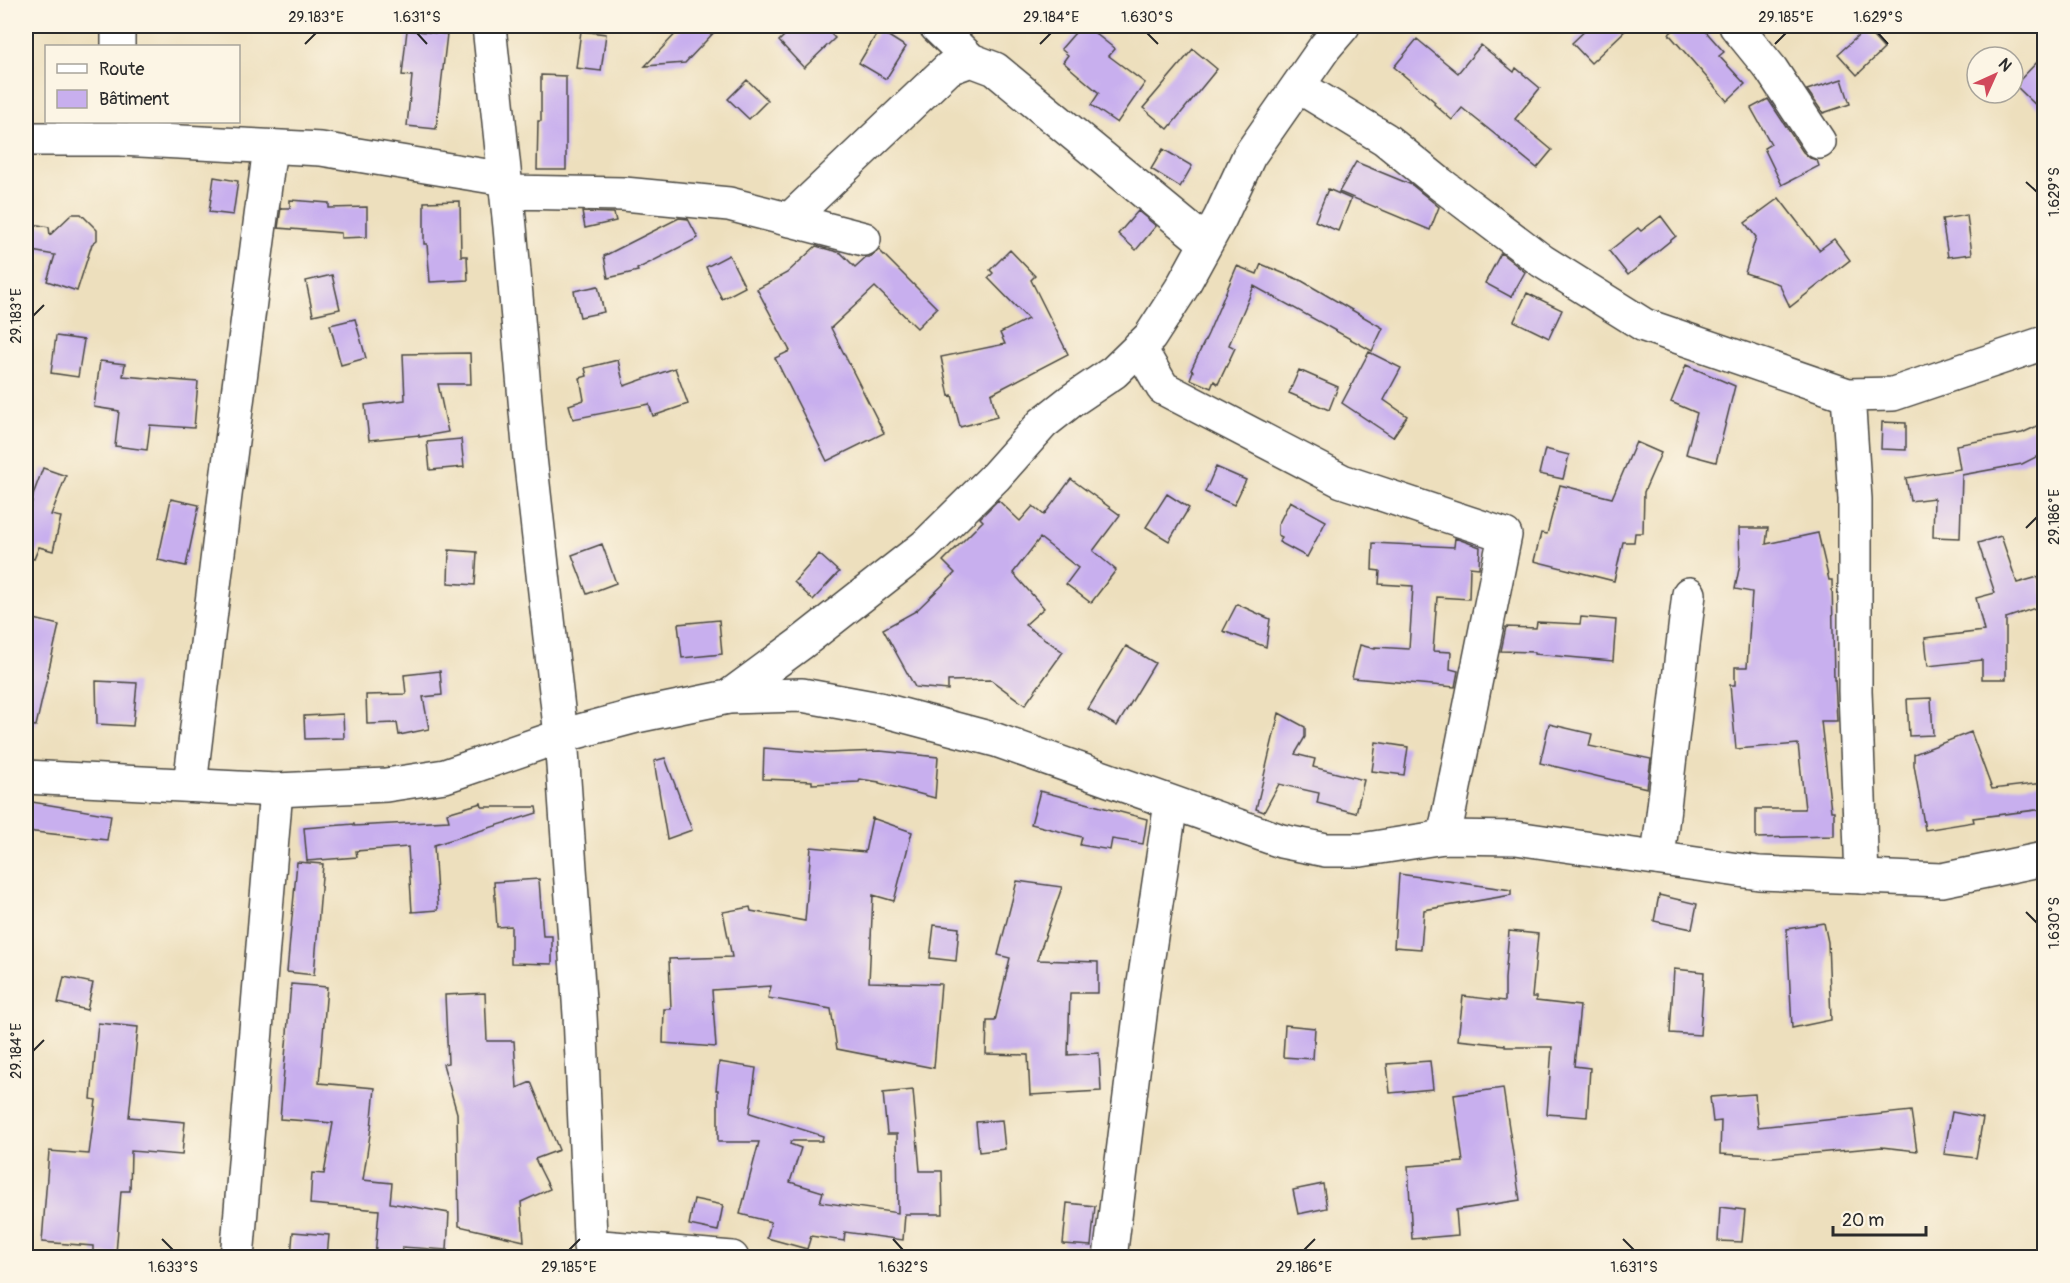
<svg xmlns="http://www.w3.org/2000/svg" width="2070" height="1283" viewBox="0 0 2070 1283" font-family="Pangolin,sans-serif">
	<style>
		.building { fill: #c8afee }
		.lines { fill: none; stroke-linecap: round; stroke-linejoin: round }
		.street-casing { stroke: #484641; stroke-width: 36 }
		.secondary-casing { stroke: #484641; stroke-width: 36 }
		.street { stroke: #fff; stroke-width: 33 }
		.secondary { stroke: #fff; stroke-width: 33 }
		.ticks { fill: none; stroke: #2b2b2b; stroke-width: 2 }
		.neatline { fill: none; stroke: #2b2b2b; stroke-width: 2 }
		.ticks-label { font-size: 15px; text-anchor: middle; fill: #2b2b2b }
	</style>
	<rect width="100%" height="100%" fill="#fcf5e5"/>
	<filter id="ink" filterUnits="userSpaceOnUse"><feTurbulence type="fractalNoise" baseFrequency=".0167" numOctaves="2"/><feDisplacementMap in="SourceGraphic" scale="12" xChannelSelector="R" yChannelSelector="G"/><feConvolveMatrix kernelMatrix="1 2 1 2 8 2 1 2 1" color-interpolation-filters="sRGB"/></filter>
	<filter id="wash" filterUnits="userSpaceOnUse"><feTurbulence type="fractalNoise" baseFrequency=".008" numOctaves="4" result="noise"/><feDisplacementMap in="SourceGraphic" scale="24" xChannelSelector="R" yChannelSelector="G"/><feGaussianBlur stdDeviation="1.35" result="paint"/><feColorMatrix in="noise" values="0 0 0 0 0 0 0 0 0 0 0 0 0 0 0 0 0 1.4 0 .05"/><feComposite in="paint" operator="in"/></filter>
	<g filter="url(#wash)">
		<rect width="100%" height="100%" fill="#eddfbd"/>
		<g id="blocks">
			<!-- building -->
			<path class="building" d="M683 26H720L685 63 645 66Z
				M794 26H823L835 38 804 68 779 41Z
				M1081 26H1086L1115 49 1109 56 1145 83 1117 123 1091 105 1099 93 1063 62 1068 55 1061 49Z
				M1590 26H1630L1591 63 1572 43Z
				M1678 26H1690L1693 29 1698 26H1701L1724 52 1719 56 1745 84 1727 101 1669 34Z
				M1866 29 1884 49 1857 75 1838 54Z
				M407 30 447 34 436 129 407 126 412 76 402 75Z
				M879 30 906 47 886 79 859 63Z
				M581 31 606 34 601 71 576 68Z
				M1417 39 1458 73 1481 45 1514 72 1516 68 1540 88 1515 119 1552 150 1537 168 1462 108 1452 120 1434 104 1435 102 1394 67Z
				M1193 49 1217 69 1168 129 1143 108Z
				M2044 55V113L2015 85Z
				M541 75 566 76V170H537L538 121H541Z
				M1842 79 1850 104 1823 113 1807 90Z
				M747 80 768 100 749 119 728 99Z
				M1768 99 1803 152 1810 158 1817 160 1819 166 1782 185 1764 148 1771 144 1751 108Z
				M1163 149 1192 166 1180 187 1151 169Z
				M1356 162 1412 185 1439 207 1430 230 1339 192Z
				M214 177 238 181 233 215 209 212Z
				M1328 189 1351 199 1338 231 1315 221Z
				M1779 198 1819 250 1834 239 1850 260 1790 307 1779 284 1745 273 1756 237 1745 223Z
				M290 200 329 203V208L367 207V237L341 238V233L278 228 281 208H290Z
				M460 201 461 256H467L468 280 430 282 427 244H424V202Z
				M1138 211 1156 226 1136 250 1118 234Z
				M582 212 614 213 616 221 585 228Z
				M72 214H81L97 230V240L92 244 77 291 47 281 55 255 26 250V223L49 227 50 235Z
				M1967 215 1972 254 1948 257 1942 219Z
				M1661 216 1676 236 1628 275 1609 251 1638 228 1641 231Z
				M679 218 688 219 698 238 637 269 638 271 608 278 604 256Z
				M816 246 841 253 855 267 866 257H870L879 250 937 308 917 328 875 287 831 328 884 433 827 461 775 358 790 351 757 289 787 273Z
				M1010 250 1035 276 1031 280 1068 354 991 394 997 417 960 427 952 395 949 396 941 357 1005 344 1000 333 1028 319 988 278 993 273 990 270Z
				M1501 253 1525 272 1511 297 1485 283Z
				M729 255 745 287 722 299 706 267Z
				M1261 264 1302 281 1383 328 1372 351 1254 286 1229 345 1235 348 1218 384 1214 381 1211 388 1190 379 1193 371 1191 370 1208 334 1237 266 1257 274Z
				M332 275 340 309 313 315 306 281Z
				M598 286 604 312 580 317 574 291Z
				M1527 293 1562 310 1549 338 1514 321Z
				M355 319 366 358 341 365 330 325Z
				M56 336 84 340 78 377 51 373Z
				M1369 352 1401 368 1384 400 1407 416 1393 437 1342 403Z
				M470 353 471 384H438L448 432 419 437V435L369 440 365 405 405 400 403 354Z
				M618 360 624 386 675 368 688 404 653 416 649 404 573 419 569 405 584 400 580 378 587 376 585 368Z
				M100 361 125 364 123 376 198 382 194 428 150 425 147 450 115 446 119 411 94 407Z
				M1686 365 1735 386 1716 462 1686 454 1697 413 1671 402Z
				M1299 370 1338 387 1329 410 1289 393Z
				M1882 422 1906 423V450L1881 449Z
				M2044 423V453L2022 464 1962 475 1960 538 1933 537 1934 498 1910 501 1906 478 1960 469 1956 445 2022 433Z
				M461 439 464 467 430 470 427 442Z
				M1636 442 1661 453 1644 492 1643 533H1635L1634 542H1623L1614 581 1534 561 1541 533 1547 534 1560 485 1612 498Z
				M1545 449 1569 455 1563 479 1539 474Z
				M1216 467 1246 480 1234 505 1205 492Z
				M43 468 66 476 51 515 61 517 53 551 39 547 34 559 26 557V526L34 492Z
				M1071 479 1120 515 1093 551 1116 570 1091 603 1066 584 1078 568 1040 538 1013 573 1044 608 1025 625 1063 652 1025 705 991 680 948 681V690L915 687 883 629 916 611 955 573 943 561 983 521 980 518 998 500 1020 521 1033 506 1044 515Z
				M1167 494 1189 508 1169 541 1146 527Z
				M171 499 199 505 186 566 158 560Z
				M1290 501 1326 521 1307 557 1279 542 1282 537 1278 535V525Z
				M1739 528H1768L1766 544 1818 533 1829 580H1832L1834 680H1835L1837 721H1821L1831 811H1834V836L1756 838V809H1805L1798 744 1736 749 1730 685H1735V667H1747L1752 592 1735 589 1740 564Z
				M2001 536 2017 583 2038 577 2044 597V605L2006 618V679H1982V660L1928 666 1925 638 1984 631 1976 598 1995 593 1978 543Z
				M1455 538 1480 547 1479 568 1470 567 1469 599 1437 597 1433 651 1451 652 1450 669 1458 671 1455 687 1352 678 1360 645 1375 649V647L1409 649 1413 586 1379 584 1380 571 1372 570 1373 543 1454 547Z
				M602 544 616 583 587 594 572 555Z
				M449 550 477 552 475 585 448 583Z
				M819 554 839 572 813 600 794 582Z
				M1237 604 1270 619 1266 647 1223 631Z
				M26 617 59 625 36 726 26 725Z
				M1581 617 1616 620 1613 661 1535 654V652L1501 651 1506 627 1536 628 1537 622 1580 624Z
				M719 620 722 654 682 658 678 624Z
				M1126 646 1155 663 1117 726 1088 709Z
				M440 671 442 695 423 697 429 729 399 735 397 723 367 724 366 695 406 694 404 675Z
				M96 681 137 683 133 726 97 724Z
				M1931 698 1933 735 1909 736 1907 699Z
				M1279 713 1305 727V737L1295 754 1315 759 1313 767 1364 780 1356 813 1317 803 1319 793 1279 784 1264 812 1256 809Z
				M343 714 344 738 305 739 304 716Z
				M1549 724 1592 734 1589 746 1651 759 1647 788 1540 763Z
				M1971 732 1992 789 2044 783V809L1973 818 1974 822 1925 830 1914 765V754Z
				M1376 742 1408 747 1404 775 1372 771Z
				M764 748 827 753 880 751 938 757 935 798 879 783V782L860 779 859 782 812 784V781L763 779Z
				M665 758 692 830 667 839 654 761Z
				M1040 791 1147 819 1143 844 1112 839 1110 850 1080 845 1082 837 1031 824Z
				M26 801 111 815 107 840 26 831Z
				M481 803 482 807H536L537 813 434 845 438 910 412 912 408 847 356 851 357 857 307 861 304 828 354 824V826L449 821 447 813Z
				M872 818 912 832 894 901 873 895 869 982 941 984 934 1068 837 1049 831 1009 768 998 771 986 712 990 716 1047 663 1043 664 1009H671L669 959 732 957 723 912 750 907 751 911 805 921 811 847 865 852Z
				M297 862 323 864 314 975 287 972Z
				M1399 874 1511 890V895L1424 910 1421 949 1394 947Z
				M539 879 543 936H552V964L511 963V926L497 927 494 882Z
				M1017 881 1062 887 1037 960 1098 962V993H1070L1068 1055 1099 1053 1101 1091 1030 1095 1028 1055 986 1054 987 1021H995L1010 958 998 955Z
				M1659 895 1697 904 1692 929 1654 921Z
				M1824 923 1828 942 1831 1020 1792 1028 1787 929Z
				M934 925 959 928 956 961 930 958Z
				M1509 931 1538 934 1532 997H1536V1001L1580 1006 1574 1066 1590 1068 1587 1117 1547 1114 1552 1047H1505V1045L1458 1040 1463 996 1505 1001V979Z
				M1674 969 1704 972 1700 1035 1670 1033Z
				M64 977 93 983 87 1010 58 1003Z
				M291 984 327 987 319 1083 375 1088 371 1128 363 1180 392 1183 390 1203 449 1213 447 1250 402 1247 401 1257H375L379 1210 310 1204 312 1173 324 1174 333 1123 280 1119Z
				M485 993 487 1041H514L517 1088 531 1082 559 1150 535 1159 550 1189 521 1202 524 1241 459 1226 457 1113 443 1064 448 1063 445 995Z
				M98 1023 138 1027 129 1117 185 1122 182 1155 131 1151 130 1191H121L116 1254 93 1253V1246L42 1242 49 1151 89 1154 96 1100 91 1099Z
				M1285 1025 1315 1028 1313 1059 1283 1057Z
				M1430 1061 1433 1089 1390 1093 1387 1064Z
				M719 1062 756 1068 750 1113 823 1136 822 1141H791L790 1144 801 1148 790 1182 823 1192 820 1202 898 1213 897 1134H887L883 1093 913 1090 920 1171H942L943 1214H905L903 1240 845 1232 844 1241 811 1236 807 1249 767 1238 771 1222 740 1214 759 1142H718V1090H716Z
				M1503 1088 1520 1200 1456 1210 1458 1235 1412 1239 1408 1166 1463 1162 1454 1095Z
				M1755 1094 1758 1127 1911 1111 1917 1151 1882 1147 1773 1157 1720 1154 1721 1121 1713 1122 1710 1097Z
				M1952 1112 1983 1118 1976 1158 1944 1154Z
				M1002 1120 1005 1149 979 1152 976 1122Z
				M1323 1184 1327 1208 1298 1214 1293 1190Z
				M694 1199 723 1205 718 1231 689 1225Z
				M1067 1203 1095 1206 1091 1246 1063 1244Z
				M1720 1207 1745 1210 1742 1242 1718 1241Z
				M293 1232 329 1235 327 1257H291Z"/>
		</g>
	</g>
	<g filter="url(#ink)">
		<use href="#blocks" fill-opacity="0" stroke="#484641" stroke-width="1.5"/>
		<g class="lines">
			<!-- street casing -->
			<g class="street-casing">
				<path id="street" d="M118 26V46
					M489 26 510 227 530 457 561 736 580 1015 591 1258
					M936 26 971 60
					M1736 26 1771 69 1819 142
					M1298 86 1385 139 1439 183 1542 261 1644 325 1848 395 1893 394 2044 343
					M26 139H120L321 149 505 179
					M507 192 624 194 729 204 864 239
					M789 220 949 68 971 60 995 69 1206 243
					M1139 347 1163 388 1342 481 1505 535 1444 837
					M1848 395 1855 499V691L1862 877
					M728 697 800 644 925 546 995 477 1043 423 1071 401 1114 372 1150 337 1181 289 1220 218 1249 156 1325 47 1343 26
					M190 785 225 495 270 147
					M1658 858 1689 594
					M590 1246 732 1258
					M237 1258 276 790
					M1110 1258 1144 983 1171 803"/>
			</g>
			<!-- secondary casing -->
			<g class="secondary-casing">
				<path id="secondary" d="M26 777 276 790 386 785 445 776 561 736 636 716 728 697 802 695 879 709 996 740 1281 841 1326 850H1361L1444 837 1516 838 1759 873 1942 880 2044 859"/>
			</g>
			<!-- street -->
			<use href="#street" class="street"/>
			<!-- secondary -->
			<use href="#secondary" class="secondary"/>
		</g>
	</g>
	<!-- ticks -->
	<path class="ticks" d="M417 33 427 44M1147 33 1158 44M1878 33 1888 44M305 44 316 33M1040 44 1051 33M1775 44 1786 33M2026 182 2037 192M33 316 44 305M2026 528 2037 517M2026 912 2037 923M33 1051 44 1040M162 1239 173 1250M893 1239 903 1250M1623 1239 1634 1250M569 1250 580 1239M1304 1250 1315 1239"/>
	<!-- margin -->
	<rect width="2070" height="1283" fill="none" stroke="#fcf5e5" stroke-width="66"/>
	<!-- legend -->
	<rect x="45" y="45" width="195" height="78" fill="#fcf5e5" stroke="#a8a49b" stroke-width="1.5"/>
	<rect x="57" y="64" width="30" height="9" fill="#ffffff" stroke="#a8a49b" stroke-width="1.5"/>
	<text x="99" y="75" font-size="18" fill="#2b2b2b">Route</text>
	<rect x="57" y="90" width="30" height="18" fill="#c8afee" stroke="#a8a49b" stroke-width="1.5"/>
	<text x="99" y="105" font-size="18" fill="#2b2b2b">Bâtiment</text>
	<!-- north arrow -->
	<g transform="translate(1995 75) rotate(45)"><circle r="28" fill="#fcf5e5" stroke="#a8a49b" stroke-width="1.5"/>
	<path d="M0-4.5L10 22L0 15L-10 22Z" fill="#d1495b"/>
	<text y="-9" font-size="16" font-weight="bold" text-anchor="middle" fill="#2b2b2b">N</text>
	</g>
	<!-- scale -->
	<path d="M1833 1226v9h93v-9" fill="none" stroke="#2b2b2b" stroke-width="3"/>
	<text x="1842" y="1226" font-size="18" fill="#2b2b2b" stroke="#fcf5e5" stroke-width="4.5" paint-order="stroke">20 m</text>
	<rect x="33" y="33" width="2004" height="1217" class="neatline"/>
	<g class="ticks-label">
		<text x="316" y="22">29.183°E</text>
		<text x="417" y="22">1.631°S</text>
		<text x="1051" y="22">29.184°E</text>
		<text x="1147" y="22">1.630°S</text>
		<text x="1786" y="22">29.185°E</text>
		<text x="1878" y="22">1.629°S</text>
		<text transform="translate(2054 192) rotate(-90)" y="5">1.629°S</text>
		<text transform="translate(16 316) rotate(-90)" y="5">29.183°E</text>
		<text transform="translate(2054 517) rotate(-90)" y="5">29.186°E</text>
		<text transform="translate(2054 923) rotate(-90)" y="5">1.630°S</text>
		<text transform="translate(16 1051) rotate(-90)" y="5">29.184°E</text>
		<text x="173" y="1272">1.633°S</text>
		<text x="569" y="1272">29.185°E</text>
		<text x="903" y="1272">1.632°S</text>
		<text x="1304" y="1272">29.186°E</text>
		<text x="1634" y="1272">1.631°S</text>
	</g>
</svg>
